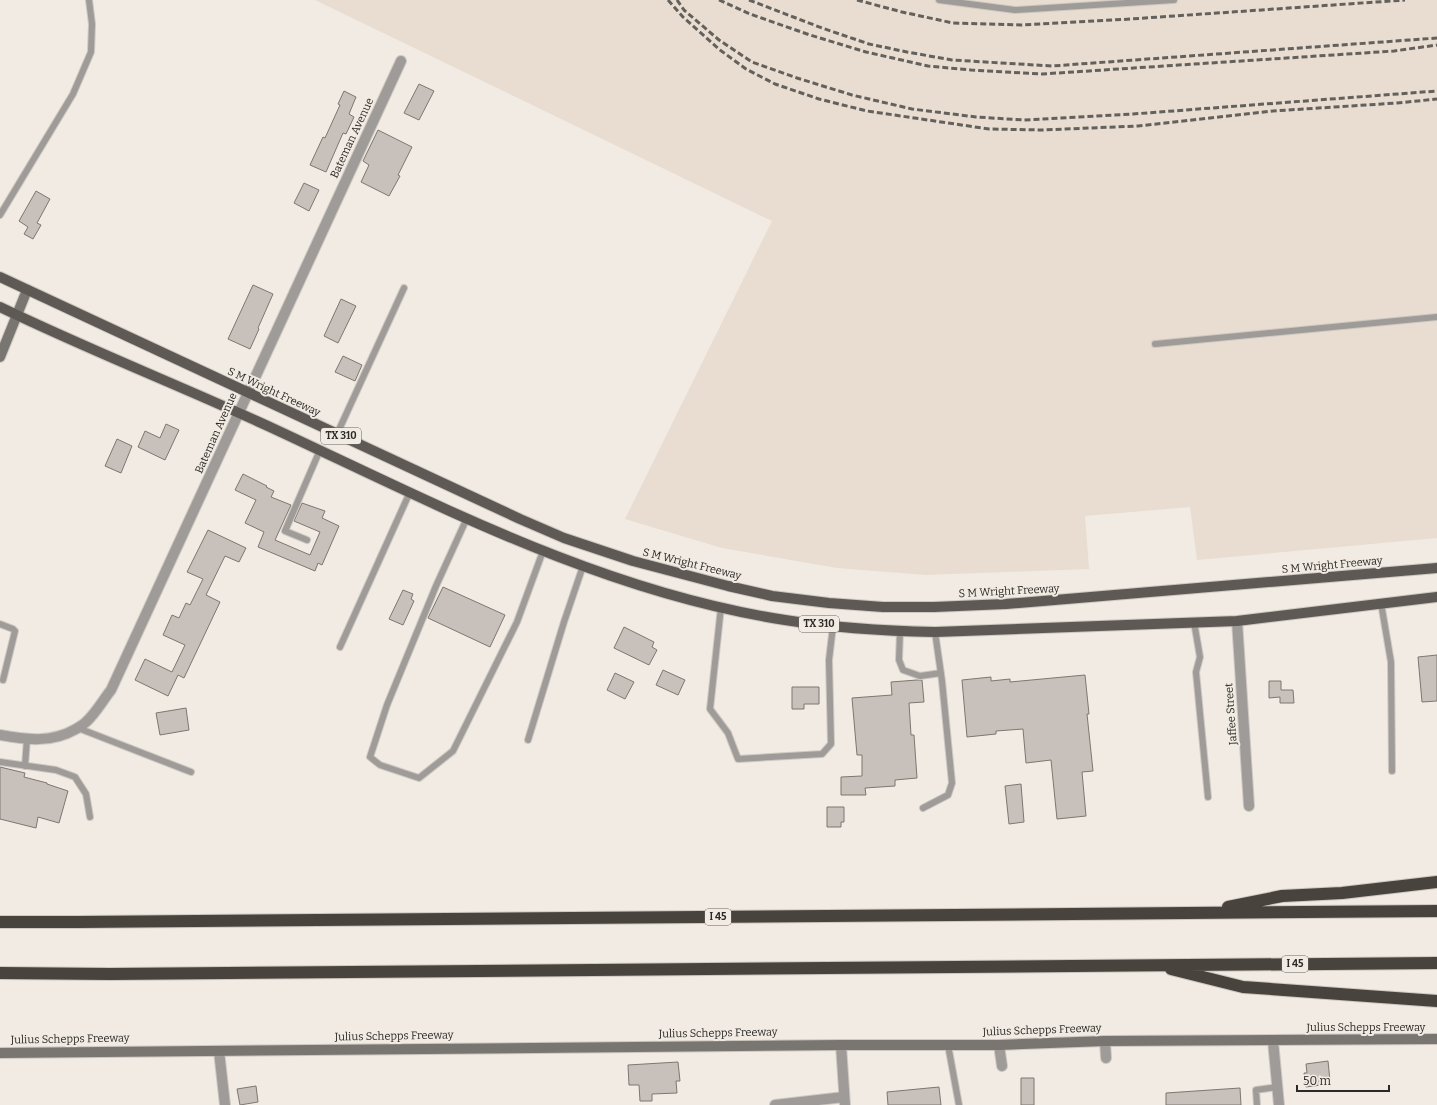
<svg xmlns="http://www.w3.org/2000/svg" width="1437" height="1105" viewBox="0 0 1437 1105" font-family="Bitter,serif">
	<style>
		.built { fill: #e8ddd0 }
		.building { fill: #c8c0ba; stroke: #7e7671 }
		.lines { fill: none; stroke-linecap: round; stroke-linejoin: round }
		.service-casing { stroke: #cec8c1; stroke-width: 8 }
		.minor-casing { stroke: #cec8c1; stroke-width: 12 }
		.secondary-casing { stroke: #cec8c1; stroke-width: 12 }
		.primary-casing { stroke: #cec8c1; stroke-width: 12 }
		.motorway-casing { stroke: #cec8c1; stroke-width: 14 }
		.service { stroke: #9e9b98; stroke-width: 6 }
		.minor { stroke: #9e9b98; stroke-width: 10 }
		.secondary { stroke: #797571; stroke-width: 10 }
		.primary { stroke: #5f5955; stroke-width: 10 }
		.motorway { stroke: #49433d; stroke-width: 12 }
		.rail { stroke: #64615d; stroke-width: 3; stroke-dasharray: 6 3; stroke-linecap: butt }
		.labels { text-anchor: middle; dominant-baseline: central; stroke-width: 4; stroke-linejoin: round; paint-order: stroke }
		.shield { fill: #f1ebe3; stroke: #67645f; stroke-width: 1 }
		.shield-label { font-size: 10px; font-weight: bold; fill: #2c2a27 }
		.street-label { font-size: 11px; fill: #2c2a27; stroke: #f1ebe3 }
	</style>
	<rect width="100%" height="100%" fill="#f1ebe3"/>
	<!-- built -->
	<path class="built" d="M315 0H1437V538L1197 560 1190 507 1085 516 1089 569 926 575 837 568 722 548 625 519 772 221Z"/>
	<!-- building -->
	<path class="building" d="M419 84 434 91 419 120 404 113Z
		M344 91 356 97 349 114 354 117 346 134 343 133 326 172 310 165 323 137 325 138 340 105 338 104Z
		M378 130 412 147 398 175 400 176 389 196 361 182 369 165 363 161Z
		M304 183 319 190 309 211 294 203Z
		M36 191 50 199 37 223 41 225 33 239 24 234 28 227 19 221Z
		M253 285 273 294 258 328 259 329 250 349 228 339Z
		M341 299 356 306 338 343 324 336Z
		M343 356 362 365 355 381 335 372Z
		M166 424 179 430 165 460 138 447 145 431 160 438Z
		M117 439 132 446 121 473 105 466Z
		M243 474 267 486 266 487 274 491 271 497 291 505 275 540 310 555 320 532 294 521 302 503 325 511 322 518 339 526 322 565 318 563 315 571 258 547 264 532 245 523 256 500 235 490Z
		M208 530 246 548 239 562 225 556 206 595 220 602 184 678 178 675 168 696 135 680 145 659 172 672 185 645 163 635 172 615 179 618 186 603 190 605 203 579 187 572Z
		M443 587 505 615 490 647 428 618Z
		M403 590 413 594 411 599 414 601 403 625 389 619Z
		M624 627 654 642 652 647 657 650 649 665 614 648Z
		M1437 655V701L1422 702 1418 657Z
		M663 670 685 680 678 695 656 685Z
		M615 673 634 682 625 699 607 690Z
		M1085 675 1089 714H1087L1093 771 1082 772 1086 816 1057 819 1051 760 1026 763 1023 729 996 731V734L967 737 962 680 991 677V681L1010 679V682Z
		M917 680H922L924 702 909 703 911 735H914L917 778 895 780V786L865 788 866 795H841V777L862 776V755H857L852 698 892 695 891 682Z
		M1269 681H1281V690H1293L1294 703H1280V697L1269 698Z
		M792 687H819V704H804V709H792Z
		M186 708 189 730 160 735 156 713Z
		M0 767 25 773 24 777 47 783V784L68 791 59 823 38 817 36 828 0 819Z
		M1021 784 1024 822 1009 824 1005 786Z
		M827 807H844V822H841V827H827Z
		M1328 1061 1330 1081 1320 1083 1321 1085 1306 1087 1304 1073H1307L1306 1064Z
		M678 1062 680 1081H676L677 1093 652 1094V1101H640L639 1085H629L628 1065Z
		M1021 1078H1034V1105H1021Z
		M256 1086 258 1102 240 1105 237 1089Z
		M939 1087 941 1105H888L887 1092Z
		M1240 1088 1241 1105H1166V1093Z"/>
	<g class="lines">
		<!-- service casing -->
		<g class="service-casing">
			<path id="service" d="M939 0 1015 10 1174 0
				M0 215 73 94 91 52 92 24 89 0
				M1155 344 1437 317
				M337 434 404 288
				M467 518 436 586 387 705 370 757 380 765 419 778 453 751 517 622 543 551
				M307 540 285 531 320 450
				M1381 603 1391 662 1392 771
				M721 607 710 709 728 733 738 759 822 754 831 744 829 660 833 626
				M1194 622 1200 657 1196 672 1208 797
				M0 624 13 629 15 631 3 680
				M900 631 899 660 903 670 920 676 941 673
				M340 647 410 492
				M78 728 191 772
				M528 740 564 622 583 566
				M0 762 56 770 75 777 86 794 90 817
				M25 766 27 739
				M923 808 948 795 952 783 942 681 935 632
				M948 1045 959 1105
				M1257 1105 1256 1090 1277 1087"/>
		</g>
		<!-- minor casing -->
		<g class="minor-casing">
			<path id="minor" d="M1237 621 1249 806
				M0 735C26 740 52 743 76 729 79 727 83 725 86 722 96 713 103 700 111 690L401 61
				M1105 1041 1106 1058
				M1273 1041 1279 1105
				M841 1045 845 1105
				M999 1045 1002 1066
				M219 1051 225 1105
				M775 1105 844 1097"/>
		</g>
		<!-- secondary casing -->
		<g class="secondary-casing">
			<path id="secondary" d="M0 357 27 290
				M0 1053 841 1045H999L1105 1041 1437 1039"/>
		</g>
		<!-- primary casing -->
		<g class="primary-casing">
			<path id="primary" d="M0 277 520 519 564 538 633 561 728 586 772 596 829 603 883 607H934L1006 604 1437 568
				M0 307C89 350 181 386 270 427 436 504 602 592 785 620 835 628 885 631 935 632L1237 621 1437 597"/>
		</g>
		<!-- motorway casing -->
		<g class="motorway-casing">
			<path id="motorway" d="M1228 907 1282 896 1342 893 1437 882
				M0 922H78L1437 911
				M1171 969 1243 987 1437 1001
				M0 973 110 974 1437 963"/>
		</g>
		<!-- service -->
		<use href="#service" class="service"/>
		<!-- minor -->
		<use href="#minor" class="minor"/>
		<!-- secondary -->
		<use href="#secondary" class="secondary"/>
		<!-- primary -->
		<use href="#primary" class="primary"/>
		<!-- motorway -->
		<use href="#motorway" class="motorway"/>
		<!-- rail -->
		<path class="rail" d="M668 0 683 17 720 50 746 69 775 84 819 99 867 111 989 129 1042 130 1138 126 1273 111 1397 103 1437 99
			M677 0 684 10 719 40 752 62 797 78 852 95 912 109 976 117 1024 120 1133 114 1437 91
			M719 0 750 14 810 35 866 52 928 66 971 70 1042 74 1394 51 1437 45
			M749 0 822 28 869 44 907 52 952 60 1052 66 1437 38
			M857 0 902 12 953 23 1021 25 1131 19 1405 0"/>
	</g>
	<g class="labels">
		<!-- shield labels -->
		<g class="shield">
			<rect x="321" y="428" width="40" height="16" rx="3"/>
			<rect x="799" y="616" width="40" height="16" rx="3"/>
			<rect x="705" y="909" width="26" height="16" rx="3"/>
			<rect x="1282" y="956" width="26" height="16" rx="3"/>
		</g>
		<g class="shield-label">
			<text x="341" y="436">TX 310</text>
			<text x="819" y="624">TX 310</text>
			<text x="718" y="917">I 45</text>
			<text x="1295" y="964">I 45</text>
		</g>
		<!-- street labels -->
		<g class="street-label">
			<text transform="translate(352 138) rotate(-65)">Bateman Avenue</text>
			<text transform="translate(274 392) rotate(25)">S M Wright Freeway</text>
			<text transform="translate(216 433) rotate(-66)">Bateman Avenue</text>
			<text transform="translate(692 564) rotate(14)">S M Wright Freeway</text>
			<text transform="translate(1332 565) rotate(-5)">S M Wright Freeway</text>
			<text transform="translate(1009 591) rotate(-3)">S M Wright Freeway</text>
			<text transform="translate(1231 714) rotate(-94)">Jaffee Street</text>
			<text x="1366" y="1027">Julius Schepps Freeway</text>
			<text transform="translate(1042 1030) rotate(-2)">Julius Schepps Freeway</text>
			<text transform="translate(718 1033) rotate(-1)">Julius Schepps Freeway</text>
			<text transform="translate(394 1036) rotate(-1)">Julius Schepps Freeway</text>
			<text transform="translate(70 1039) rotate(-1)">Julius Schepps Freeway</text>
		</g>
	</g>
	<!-- scale -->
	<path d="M1297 1085v6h92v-6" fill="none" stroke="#2c2a27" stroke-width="2"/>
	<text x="1303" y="1085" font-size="12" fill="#2c2a27" stroke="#f1ebe3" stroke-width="3" paint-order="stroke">50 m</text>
</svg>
